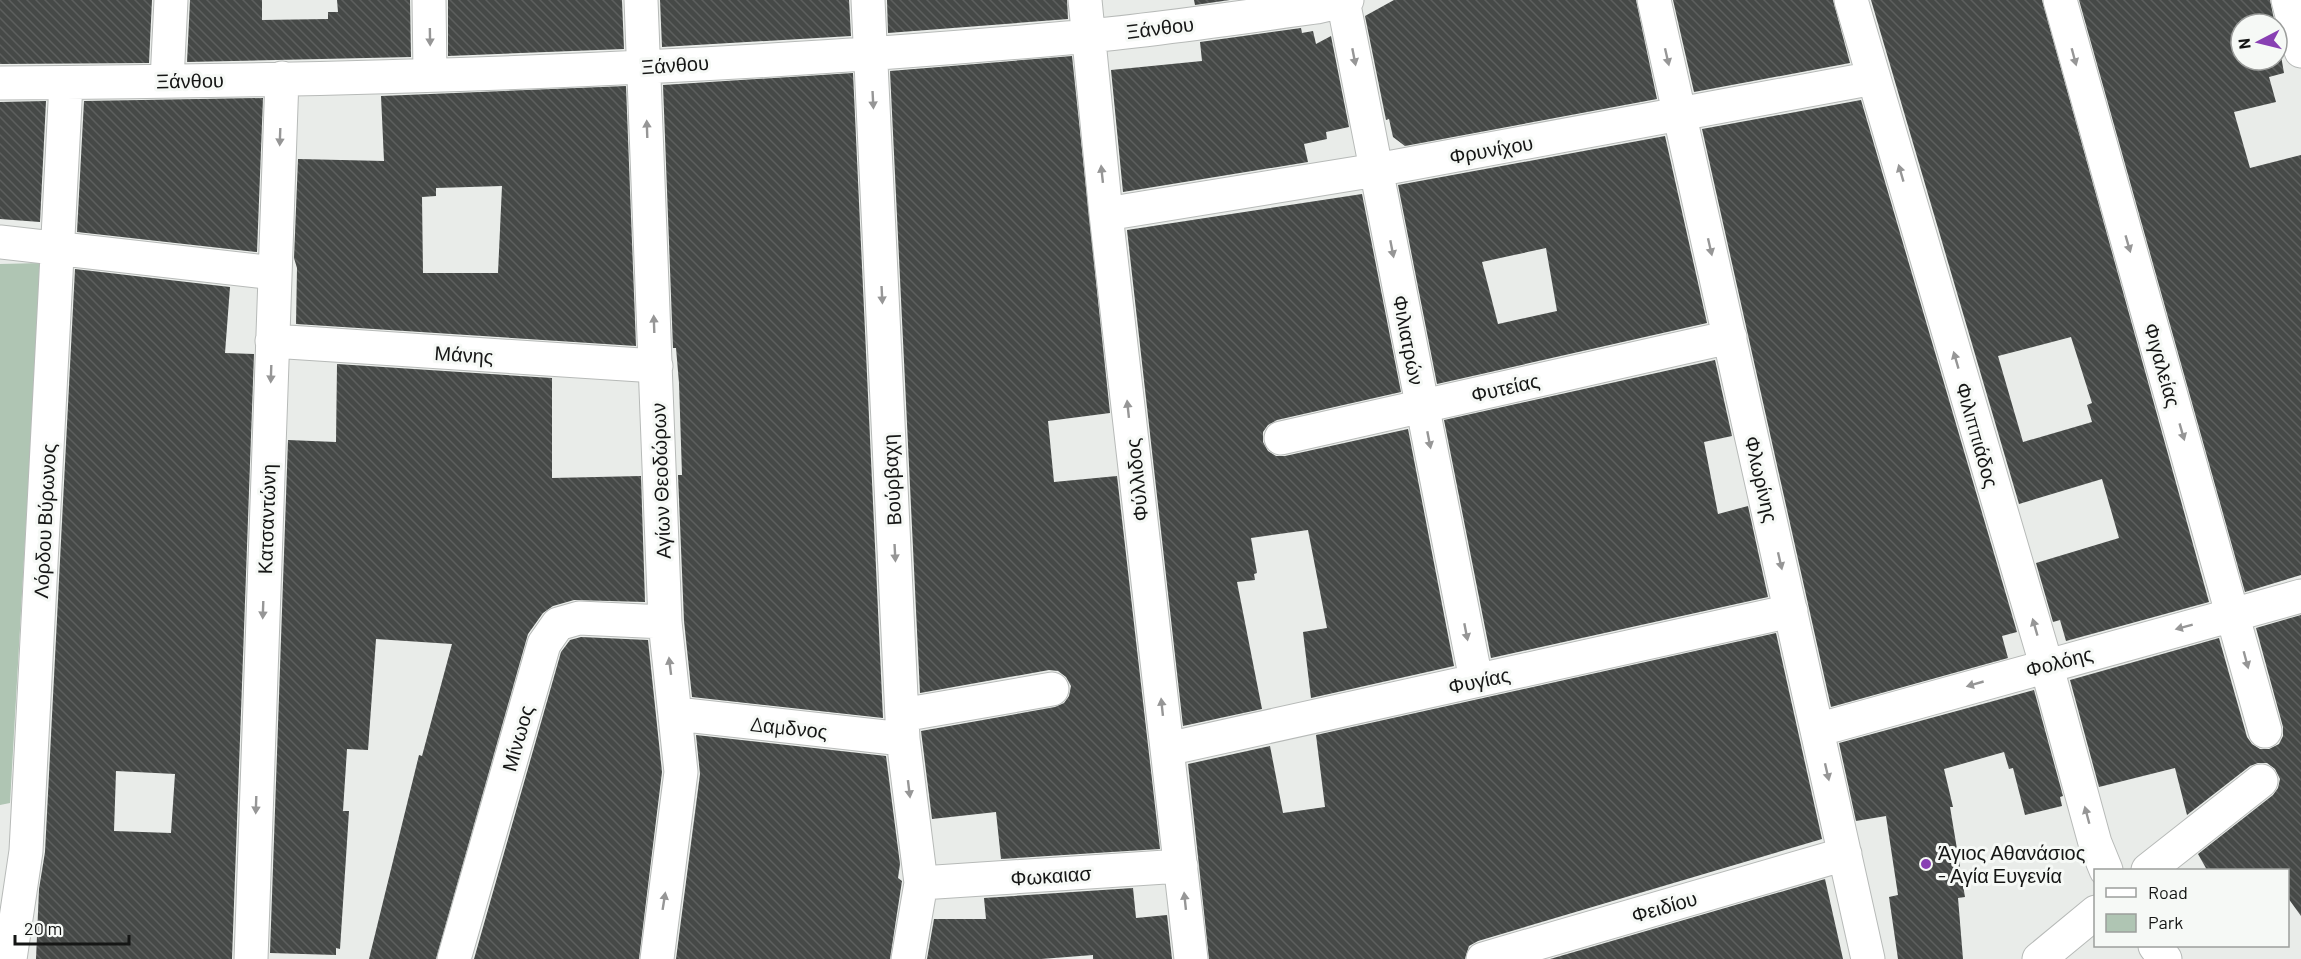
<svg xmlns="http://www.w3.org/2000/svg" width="2301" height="959" viewBox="0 0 2301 959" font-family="Barlow,sans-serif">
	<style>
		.park { fill: #afc5b3 }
		.building { fill: url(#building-back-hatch); fill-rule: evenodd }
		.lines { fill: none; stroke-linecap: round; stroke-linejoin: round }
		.minor-casing { stroke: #b7bab8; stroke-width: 35 }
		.minor { stroke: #fff; stroke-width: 33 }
		.oneway { fill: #969696 }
		.poi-dot { fill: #8840b3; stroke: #f6f9f6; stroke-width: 2 }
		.labels { text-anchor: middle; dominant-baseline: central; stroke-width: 6; stroke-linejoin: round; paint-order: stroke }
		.street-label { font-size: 20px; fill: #151615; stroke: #f6f9f6 }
		.poi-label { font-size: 20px; fill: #151615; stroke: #f6f9f6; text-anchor: start }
	</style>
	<defs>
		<pattern id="building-back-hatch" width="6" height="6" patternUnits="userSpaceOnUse" patternTransform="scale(1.5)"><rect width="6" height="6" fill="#464947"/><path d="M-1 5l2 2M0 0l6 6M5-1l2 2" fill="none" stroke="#5d5f5e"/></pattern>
	</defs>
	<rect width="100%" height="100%" fill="#e9ece9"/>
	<!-- park -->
	<path class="park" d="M41 263 10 803 0 805V264Z"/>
	<!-- building -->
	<path class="building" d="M0 0H152L149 63 0 64Z
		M190 0H262V20L328 19V12H338L337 0H410L411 57 187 62Z
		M448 0H622L624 49 448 56Z
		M660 0H849L851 36 662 47Z
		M887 0H1067L1068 19 888 33Z
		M1194 0H1230L1195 5Z
		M1394 0H1636L1657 99 1405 146 1393 137 1389 119 1386 120 1365 16Z
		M1673 0H1833L1850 63 1694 92Z
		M1871 0H2042L2209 602 2066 641 2060 620 2053 622 2036 563 2119 538 2102 479 2019 504ZM2071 337 2092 403 2087 405 2092 422 2023 442 1998 356Z
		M2079 0H2270L2275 24H2241V60H2277V33L2284 73 2269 77 2276 102 2234 112 2250 168 2301 155V575L2245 592Z
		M1301 28 1302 33 1313 31 1316 44 1331 36 1349 127 1326 132 1327 139 1304 144 1308 162 1123 192 1111 70 1202 61 1200 42Z
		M1072 56 1110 413 1048 421 1054 482 1117 476 1160 849 1001 859 996 812 932 819 921 731 1055 707 1064 703 1069 696 1071 686 1066 677 1058 671 1049 670 920 693 890 71Z
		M853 73 883 718 692 697 684 621 678 475H682L679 383 676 348H673L663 85Z
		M626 86 636 346 296 324 297 268 294 258 298 159 384 161 381 96ZM502 186 498 273H423L422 197 436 196V188Z
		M263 98 257 252 77 232 84 101Z
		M1861 100 2017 632 2002 636 2008 658 1831 707 1702 129Z
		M46 101 40 222 0 219V102Z
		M1665 136 1707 323 1437 384 1398 185ZM1546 248 1557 311 1498 324 1482 262Z
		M1362 194 1401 392 1277 420 1268 425 1263 432V442L1268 451 1276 456H1285L1408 429 1454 666 1311 698 1303 632 1327 628 1308 530 1251 538 1257 573 1254 574 1255 580 1237 582 1262 709 1183 726 1127 230Z
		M75 269 230 287 225 353 254 354 232 959H36L39 889 45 852ZM116 771 175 774 171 833 114 831Z
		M1715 360 1732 436 1704 442 1718 514 1748 506 1768 597 1491 658 1444 420Z
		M337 364 552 378V478L641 476 645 602 574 600 553 606 543 613 528 634 436 959H369L419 755 422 756 452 644 376 639 368 750 347 749 343 811H349L340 949 336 948V955L270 953 288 440 336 442Z
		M2301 615V916L2288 898V870H2207L2198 854 2273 795 2278 788 2280 779 2275 769 2267 763H2258L2250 766 2187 815 2175 768 2099 787 2070 680 2219 638 2247 737 2252 744 2260 749H2269L2279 744 2283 736V727L2256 628Z
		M1776 633 1822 839 1478 941 1469 946 1465 959H1209L1188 764 1270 746 1283 813 1325 807 1316 735Z
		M581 637 648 640 662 772 639 959H474L561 652 570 640Z
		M2034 690 2063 796 2060 797 2062 806 2025 815 2013 768 2009 769 2004 752 1944 769 1953 807H1950L1965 897 1958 898 1963 959H1898L1889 897 1898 895 1886 816 1856 821 1839 743Z
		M696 735 886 756 900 864 898 878 902 881 890 959H676L700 774Z
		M1825 879 1843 959H1550Z
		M1133 888 1136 918 1167 915 1172 959H1093V955L1041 959H927L934 919H986L984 898Z"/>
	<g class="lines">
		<!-- minor casing -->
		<g class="minor-casing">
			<path id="minor" d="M429 0 430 74
				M641 0 665 622 681 772 657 959
				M868 0 903 739 921 883 908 959
				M1085 0 1106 214 1191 959
				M1343 0 1476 680
				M1654 0 1868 959
				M1851 0 2046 664 2095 843 2106 870
				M2060 0 2265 731
				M2288 0 2301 51
				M167 81 171 0
				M0 83C356 81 713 70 1067 38 1151 31 1234 18 1317 7L1347 0
				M1106 214 1376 170 1874 78
				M0 242 275 273
				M272 341 656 366
				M1281 438 1730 337
				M676 714 903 739
				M902 715 1052 689
				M1817 730 2301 596
				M1167 749 1791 611
				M2148 870 2261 781
				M921 883 1181 866
				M2155 946 2165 959
				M10 959 26 851 66 83
				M251 959 282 78
				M454 959 544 644 558 624 579 618 665 622
				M1483 959 1845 854
				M2039 959 2096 912"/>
		</g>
		<!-- minor -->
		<use href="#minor" class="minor"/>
	</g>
	<!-- one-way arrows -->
	<defs><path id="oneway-solid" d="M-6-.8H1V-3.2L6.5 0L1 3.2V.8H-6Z" transform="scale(1.5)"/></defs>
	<g class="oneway">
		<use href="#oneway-solid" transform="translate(430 37) rotate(89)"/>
		<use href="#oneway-solid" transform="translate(1354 57) rotate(79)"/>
		<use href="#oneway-solid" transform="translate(1667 57) rotate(77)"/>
		<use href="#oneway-solid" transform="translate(2074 57) rotate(75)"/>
		<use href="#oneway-solid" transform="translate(873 100) rotate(87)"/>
		<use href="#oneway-solid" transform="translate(647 129) rotate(-92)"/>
		<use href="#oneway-solid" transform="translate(280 137) rotate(92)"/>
		<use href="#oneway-solid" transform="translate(1901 173) rotate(-106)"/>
		<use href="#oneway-solid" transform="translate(1102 174) rotate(-96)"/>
		<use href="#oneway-solid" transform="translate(2128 244) rotate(74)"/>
		<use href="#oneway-solid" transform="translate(1710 247) rotate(77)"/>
		<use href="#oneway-solid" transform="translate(1392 249) rotate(79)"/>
		<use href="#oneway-solid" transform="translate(882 295) rotate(87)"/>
		<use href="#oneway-solid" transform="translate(654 324) rotate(-92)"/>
		<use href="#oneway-solid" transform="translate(1956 360) rotate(-106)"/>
		<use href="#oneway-solid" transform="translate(271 374) rotate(92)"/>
		<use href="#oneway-solid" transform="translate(1128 409) rotate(-96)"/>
		<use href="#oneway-solid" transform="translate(2182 432) rotate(74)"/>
		<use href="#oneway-solid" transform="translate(1429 440) rotate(79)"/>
		<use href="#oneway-solid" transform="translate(895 553) rotate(87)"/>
		<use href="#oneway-solid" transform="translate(1780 561) rotate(77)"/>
		<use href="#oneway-solid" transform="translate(263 610) rotate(92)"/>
		<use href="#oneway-solid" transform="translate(2035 627) rotate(-106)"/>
		<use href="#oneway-solid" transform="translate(2184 627) rotate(165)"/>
		<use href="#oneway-solid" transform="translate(1466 632) rotate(79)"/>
		<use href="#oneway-solid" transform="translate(2246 660) rotate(75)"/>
		<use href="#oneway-solid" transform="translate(670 666) rotate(-97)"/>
		<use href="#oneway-solid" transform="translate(1975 684) rotate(164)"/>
		<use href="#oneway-solid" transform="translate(1162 707) rotate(-96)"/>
		<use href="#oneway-solid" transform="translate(1827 772) rotate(77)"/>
		<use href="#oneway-solid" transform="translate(909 789) rotate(83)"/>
		<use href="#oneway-solid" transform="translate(256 805) rotate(92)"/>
		<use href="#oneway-solid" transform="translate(2087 815) rotate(-105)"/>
		<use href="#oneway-solid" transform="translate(664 901) rotate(-81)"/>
		<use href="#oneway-solid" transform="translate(1185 901) rotate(-96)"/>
	</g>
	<!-- markers -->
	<circle class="poi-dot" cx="1926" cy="864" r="6"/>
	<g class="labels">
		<!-- street labels -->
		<g class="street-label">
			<text transform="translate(1160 27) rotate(-7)">Ξάνθου</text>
			<text transform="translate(675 64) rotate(-4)">Ξάνθου</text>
			<text transform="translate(190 80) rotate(-1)">Ξάνθου</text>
			<text transform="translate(1491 149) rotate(-10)">Φρυνίχου</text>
			<text transform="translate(1409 340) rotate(79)">Φιλιατρών</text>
			<text transform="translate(464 354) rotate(4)">Μάνης</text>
			<text transform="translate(2163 365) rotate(74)">Φιγαλείας</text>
			<text transform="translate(1505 387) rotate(-13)">Φυτείας</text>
			<text transform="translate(1978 435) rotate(74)">Φιλιππιάδος</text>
			<text transform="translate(1762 479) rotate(77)">Φλωρίνης</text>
			<text transform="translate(891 480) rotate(-93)">Βούρβαχη</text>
			<text transform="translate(1136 480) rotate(-96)">Φύλλιδος</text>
			<text transform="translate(660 481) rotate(-92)">Αγίων Θεοδώρων</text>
			<text transform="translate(266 519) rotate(-88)">Κατσαντώνη</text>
			<text transform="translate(44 521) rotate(-87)">Λόρδου Βύρωνος</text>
			<text transform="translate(2059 661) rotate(-15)">Φολόης</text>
			<text transform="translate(1479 680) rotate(-12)">Φυγίας</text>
			<text transform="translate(789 727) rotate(6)">Δαμδνος</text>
			<text transform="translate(517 738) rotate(-74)">Μίνωος</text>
			<text transform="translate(1051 875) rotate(-4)">Φωκαιασ</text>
			<text transform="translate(1664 906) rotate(-16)">Φειδίου</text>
		</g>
		<!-- poi labels -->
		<g class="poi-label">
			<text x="1938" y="852">Άγιος Αθανάσιος<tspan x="1938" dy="23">- Αγία Ευγενία</tspan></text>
		</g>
	</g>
	<!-- legend -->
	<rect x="2094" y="869" width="195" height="78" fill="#f6f9f6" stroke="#9c9e9c" stroke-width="1.5"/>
	<rect x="2106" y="888" width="30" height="9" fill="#ffffff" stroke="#9c9e9c" stroke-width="1.5"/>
	<text x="2148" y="899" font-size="18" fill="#151615">Road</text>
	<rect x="2106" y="914" width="30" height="18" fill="#afc5b3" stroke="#9c9e9c" stroke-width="1.5"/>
	<text x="2148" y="929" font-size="18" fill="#151615">Park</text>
	<!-- north arrow -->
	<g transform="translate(2259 42) rotate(263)"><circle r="28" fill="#f6f9f6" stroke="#9c9e9c" stroke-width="1.5"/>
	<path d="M0-4.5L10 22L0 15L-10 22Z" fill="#8840b3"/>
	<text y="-9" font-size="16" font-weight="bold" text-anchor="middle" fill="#151615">N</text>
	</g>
	<!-- scale -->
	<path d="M15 935v9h114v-9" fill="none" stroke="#151615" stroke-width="3"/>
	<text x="24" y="935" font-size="18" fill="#151615" stroke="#f6f9f6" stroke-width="4.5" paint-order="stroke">20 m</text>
</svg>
